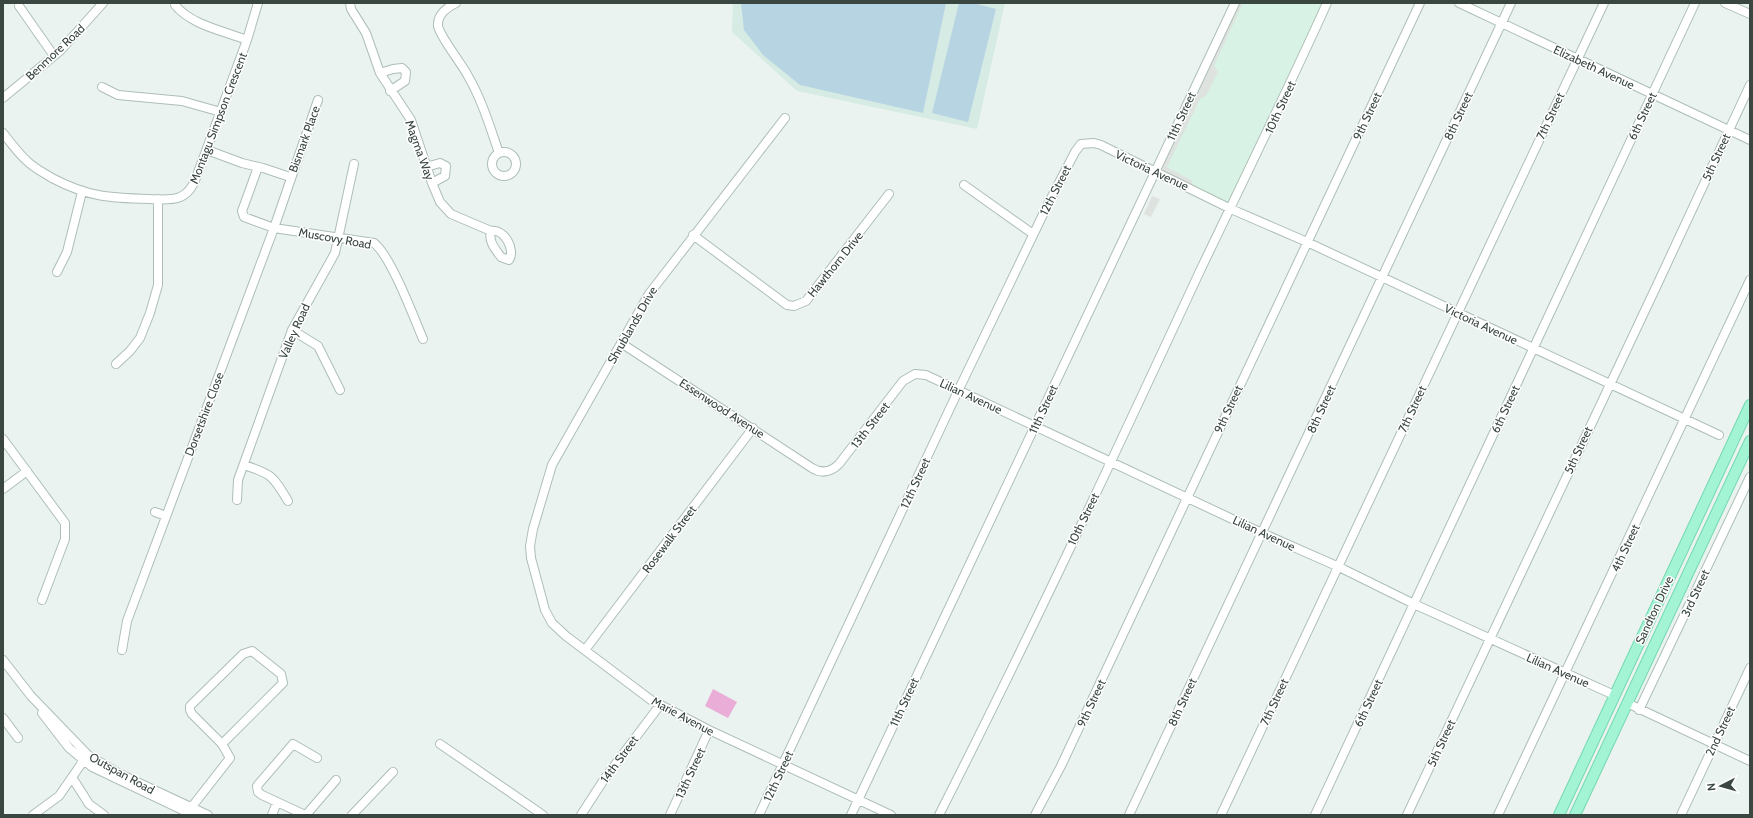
<svg xmlns="http://www.w3.org/2000/svg" width="1753" height="818" viewBox="0 0 1753 818" font-family="Cabin,sans-serif">
	<style>
		.commercial { fill: #d8f3e5 }
		.education { fill: #d6ebe3 }
		.green { fill: #b7d4e3 }
		.parking { fill: #dee3e0 }
		.water { fill: #eaadd7 }
		.lines { fill: none; stroke-linecap: round; stroke-linejoin: round }
		.minor-casing { stroke: #aebeb7; stroke-width: 10 }
		.major-casing { stroke: #73d8b0; stroke-width: 12 }
		.minor { stroke: #fff; stroke-width: 8 }
		.major { stroke: #a2f4d5; stroke-width: 10 }
		.labels { text-anchor: middle; dominant-baseline: central; stroke-width: 3; stroke-linejoin: round; paint-order: stroke }
		.street-label { font-size: 12px; fill: #394740; stroke: #fff }
	</style>
	<rect width="100%" height="100%" fill="#eaf3f0"/>
	<!-- commercial -->
	<path class="commercial" d="M1235 3H1329L1229 212 1155 175Z"/>
	<!-- education -->
	<path class="education" d="M733 3H1005L977 129 797 91 732 32Z"/>
	<!-- green -->
	<path class="green" d="M741 3H946L923 113 800 85 763 55 744 30Z
		M959 3H973L996 9 968 122 932 113Z"/>
	<!-- parking -->
	<path class="parking" d="M1236 3H1243L1214 66 1218 72 1206 96 1200 99 1167 167 1193 181 1190 189 1158 171Z
		M1152 196 1160 199 1151 217 1144 214Z"/>
	<!-- water -->
	<path class="water" d="M713 689 737 702 728 718 705 706Z"/>
	<g class="lines">
		<!-- minor casing -->
		<g class="minor-casing">
			<path id="minor" d="M350 3 351 9 366 33 380 73 411 120 432 183 440 202 451 214 491 231C504 228 516 250 509 260L501 257C495 249 488 241 491 231
				M456 3C447 7 437 15 438 26 440 37 462 64 468 76 482 100 490 127 499 153
				M1459 3 1750 140
				M1725 3 1750 14
				M175 5C191 25 224 31 247 40
				M19 6 54 56
				M380 73 393 69 402 68 406 72 405 81 390 91
				M102 87 118 95 182 101 221 112
				M3 98 60 51 103 3
				M785 118 649 294 552 465 533 529 530 546 531 558 545 610 552 623 566 636 651 700 709 730 891 815
				M3 133C11 143 18 153 27 161 34 168 44 173 52 178 88 197 110 198 149 199 172 200 187 202 196 178L247 40 258 3
				M207 150 242 163 263 168 290 177
				M492 164a12 12 0 1 1 24 0a12 12 0 1 1-24 0Z
				M258 167 242 211 244 217 274 228 374 243C391 256 414 318 423 339
				M426 167 440 163 446 166 445 176 432 183
				M964 185 1033 234
				M693 235 787 305 794 306 806 301 889 194
				M57 272 67 252 82 192
				M292 330 318 346 340 390
				M621 343 812 468C822 474 831 472 839 464L903 381 915 374 926 375 1262 533 1339 567 1414 604 1614 695
				M116 364 130 351 140 338 150 313 158 285V199
				M3 439 65 523V539L42 600
				M244 465C272 474 273 476 288 501
				M3 489 27 471
				M237 500 238 480 292 330 335 253 354 164
				M155 512 166 516
				M122 650 127 621 274 228 318 100
				M585 650 753 428
				M3 660 31 696 88 755 118 773 208 815
				M1627 703 1750 761
				M1639 710 1750 477
				M42 713 69 748 92 767 193 815
				M3 718 18 738
				M440 744 543 815
				M73 779 89 804 104 815
				M187 813 230 758 222 744 192 714 190 710V706L243 654 252 651 281 674 283 683 222 744
				M33 815 59 796 86 757
				M272 815 277 802
				M305 815 262 795 258 792 257 786 293 744 317 758
				M306 815 336 780
				M352 815 393 772
				M581 815 605 778 660 705
				M670 815 709 730
				M759 815 959 389 1049 202 1075 152 1081 144 1094 143 1101 145 1231 209 1307 242 1719 435
				M851 815 1235 3
				M939 815C1030 636 1115 454 1199 273 1242 183 1286 94 1327 3
				M1035 815 1061 766 1420 3
				M1129 815 1511 3
				M1221 815 1604 3
				M1315 815 1695 3
				M1407 815 1657 285 1750 85
				M1498 815 1750 280
				M1681 815 1750 668"/>
		</g>
		<!-- major casing -->
		<g class="major-casing">
			<path id="major" d="M1559 815 1750 405
				M1575 815 1750 441"/>
		</g>
		<!-- minor -->
		<use href="#minor" class="minor"/>
		<!-- major -->
		<use href="#major" class="major"/>
	</g>
	<g class="labels">
		<!-- street labels -->
		<g class="street-label">
			<text transform="translate(55 52) rotate(-43)">Benmore Road</text>
			<text transform="translate(1594 67) rotate(25)">Elizabeth Avenue</text>
			<text transform="translate(1280 107) rotate(-65)">10th Street</text>
			<text transform="translate(1181 116) rotate(-65)">11th Street</text>
			<text transform="translate(1367 116) rotate(-65)">9th Street</text>
			<text transform="translate(1458 116) rotate(-65)">8th Street</text>
			<text transform="translate(1550 116) rotate(-65)">7th Street</text>
			<text transform="translate(1642 116) rotate(-65)">6th Street</text>
			<text transform="translate(218 118) rotate(-69)">Montagu Simpson Crescent</text>
			<text transform="translate(304 139) rotate(-70)">Bismark Place</text>
			<text transform="translate(420 150) rotate(70)">Magma Way</text>
			<text transform="translate(1716 157) rotate(-65)">5th Street</text>
			<text transform="translate(1152 170) rotate(25)">Victoria Avenue</text>
			<text transform="translate(1055 190) rotate(-63)">12th Street</text>
			<text transform="translate(335 238) rotate(10)">Muscovy Road</text>
			<text transform="translate(835 264) rotate(-51)">Hawthorn Drive</text>
			<text transform="translate(1481 324) rotate(25)">Victoria Avenue</text>
			<text transform="translate(632 325) rotate(-60)">Shrublands Drive</text>
			<text transform="translate(294 331) rotate(-66)">Valley Road</text>
			<text transform="translate(971 396) rotate(25)">Lilian Avenue</text>
			<text transform="translate(722 408) rotate(33)">Essenwood Avenue</text>
			<text transform="translate(1043 409) rotate(-65)">11th Street</text>
			<text transform="translate(1228 409) rotate(-65)">9th Street</text>
			<text transform="translate(1321 409) rotate(-65)">8th Street</text>
			<text transform="translate(1412 409) rotate(-65)">7th Street</text>
			<text transform="translate(1505 409) rotate(-65)">6th Street</text>
			<text transform="translate(204 414) rotate(-69)">Dorsetshire Close</text>
			<text transform="translate(870 425) rotate(-52)">13th Street</text>
			<text transform="translate(1578 450) rotate(-65)">5th Street</text>
			<text transform="translate(915 483) rotate(-65)">12th Street</text>
			<text transform="translate(1083 519) rotate(-64)">10th Street</text>
			<text transform="translate(1264 533) rotate(25)">Lilian Avenue</text>
			<text transform="translate(669 539) rotate(-53)">Rosewalk Street</text>
			<text transform="translate(1625 548) rotate(-65)">4th Street</text>
			<text transform="translate(1695 593) rotate(-65)">3rd Street</text>
			<text transform="translate(1654 610) rotate(-65)">Sandton Drive</text>
			<text transform="translate(1558 670) rotate(24)">Lilian Avenue</text>
			<text transform="translate(904 702) rotate(-65)">11th Street</text>
			<text transform="translate(1182 702) rotate(-65)">8th Street</text>
			<text transform="translate(1274 702) rotate(-65)">7th Street</text>
			<text transform="translate(1091 703) rotate(-65)">9th Street</text>
			<text transform="translate(1368 703) rotate(-65)">6th Street</text>
			<text transform="translate(683 716) rotate(28)">Marie Avenue</text>
			<text transform="translate(1720 731) rotate(-65)">2nd Street</text>
			<text transform="translate(1441 743) rotate(-65)">5th Street</text>
			<text transform="translate(619 759) rotate(-54)">14th Street</text>
			<text transform="translate(122 773) rotate(29)">Outspan Road</text>
			<text transform="translate(690 773) rotate(-65)">13th Street</text>
			<text transform="translate(778 776) rotate(-65)">12th Street</text>
		</g>
	</g>
	<!-- border -->
	<rect width="1753" height="818" fill="none" stroke="#394740" stroke-width="8"/>
	<!-- north arrow -->
	<g transform="translate(1721 786) rotate(264)" stroke="#ffffff" stroke-width="3" paint-order="stroke">
	<path d="M0-3L7 15L0 10L-7 15Z" fill="#394740"/>
	<text y="-6" font-size="11" font-weight="bold" text-anchor="middle" fill="#394740">N</text>
	</g>
</svg>
